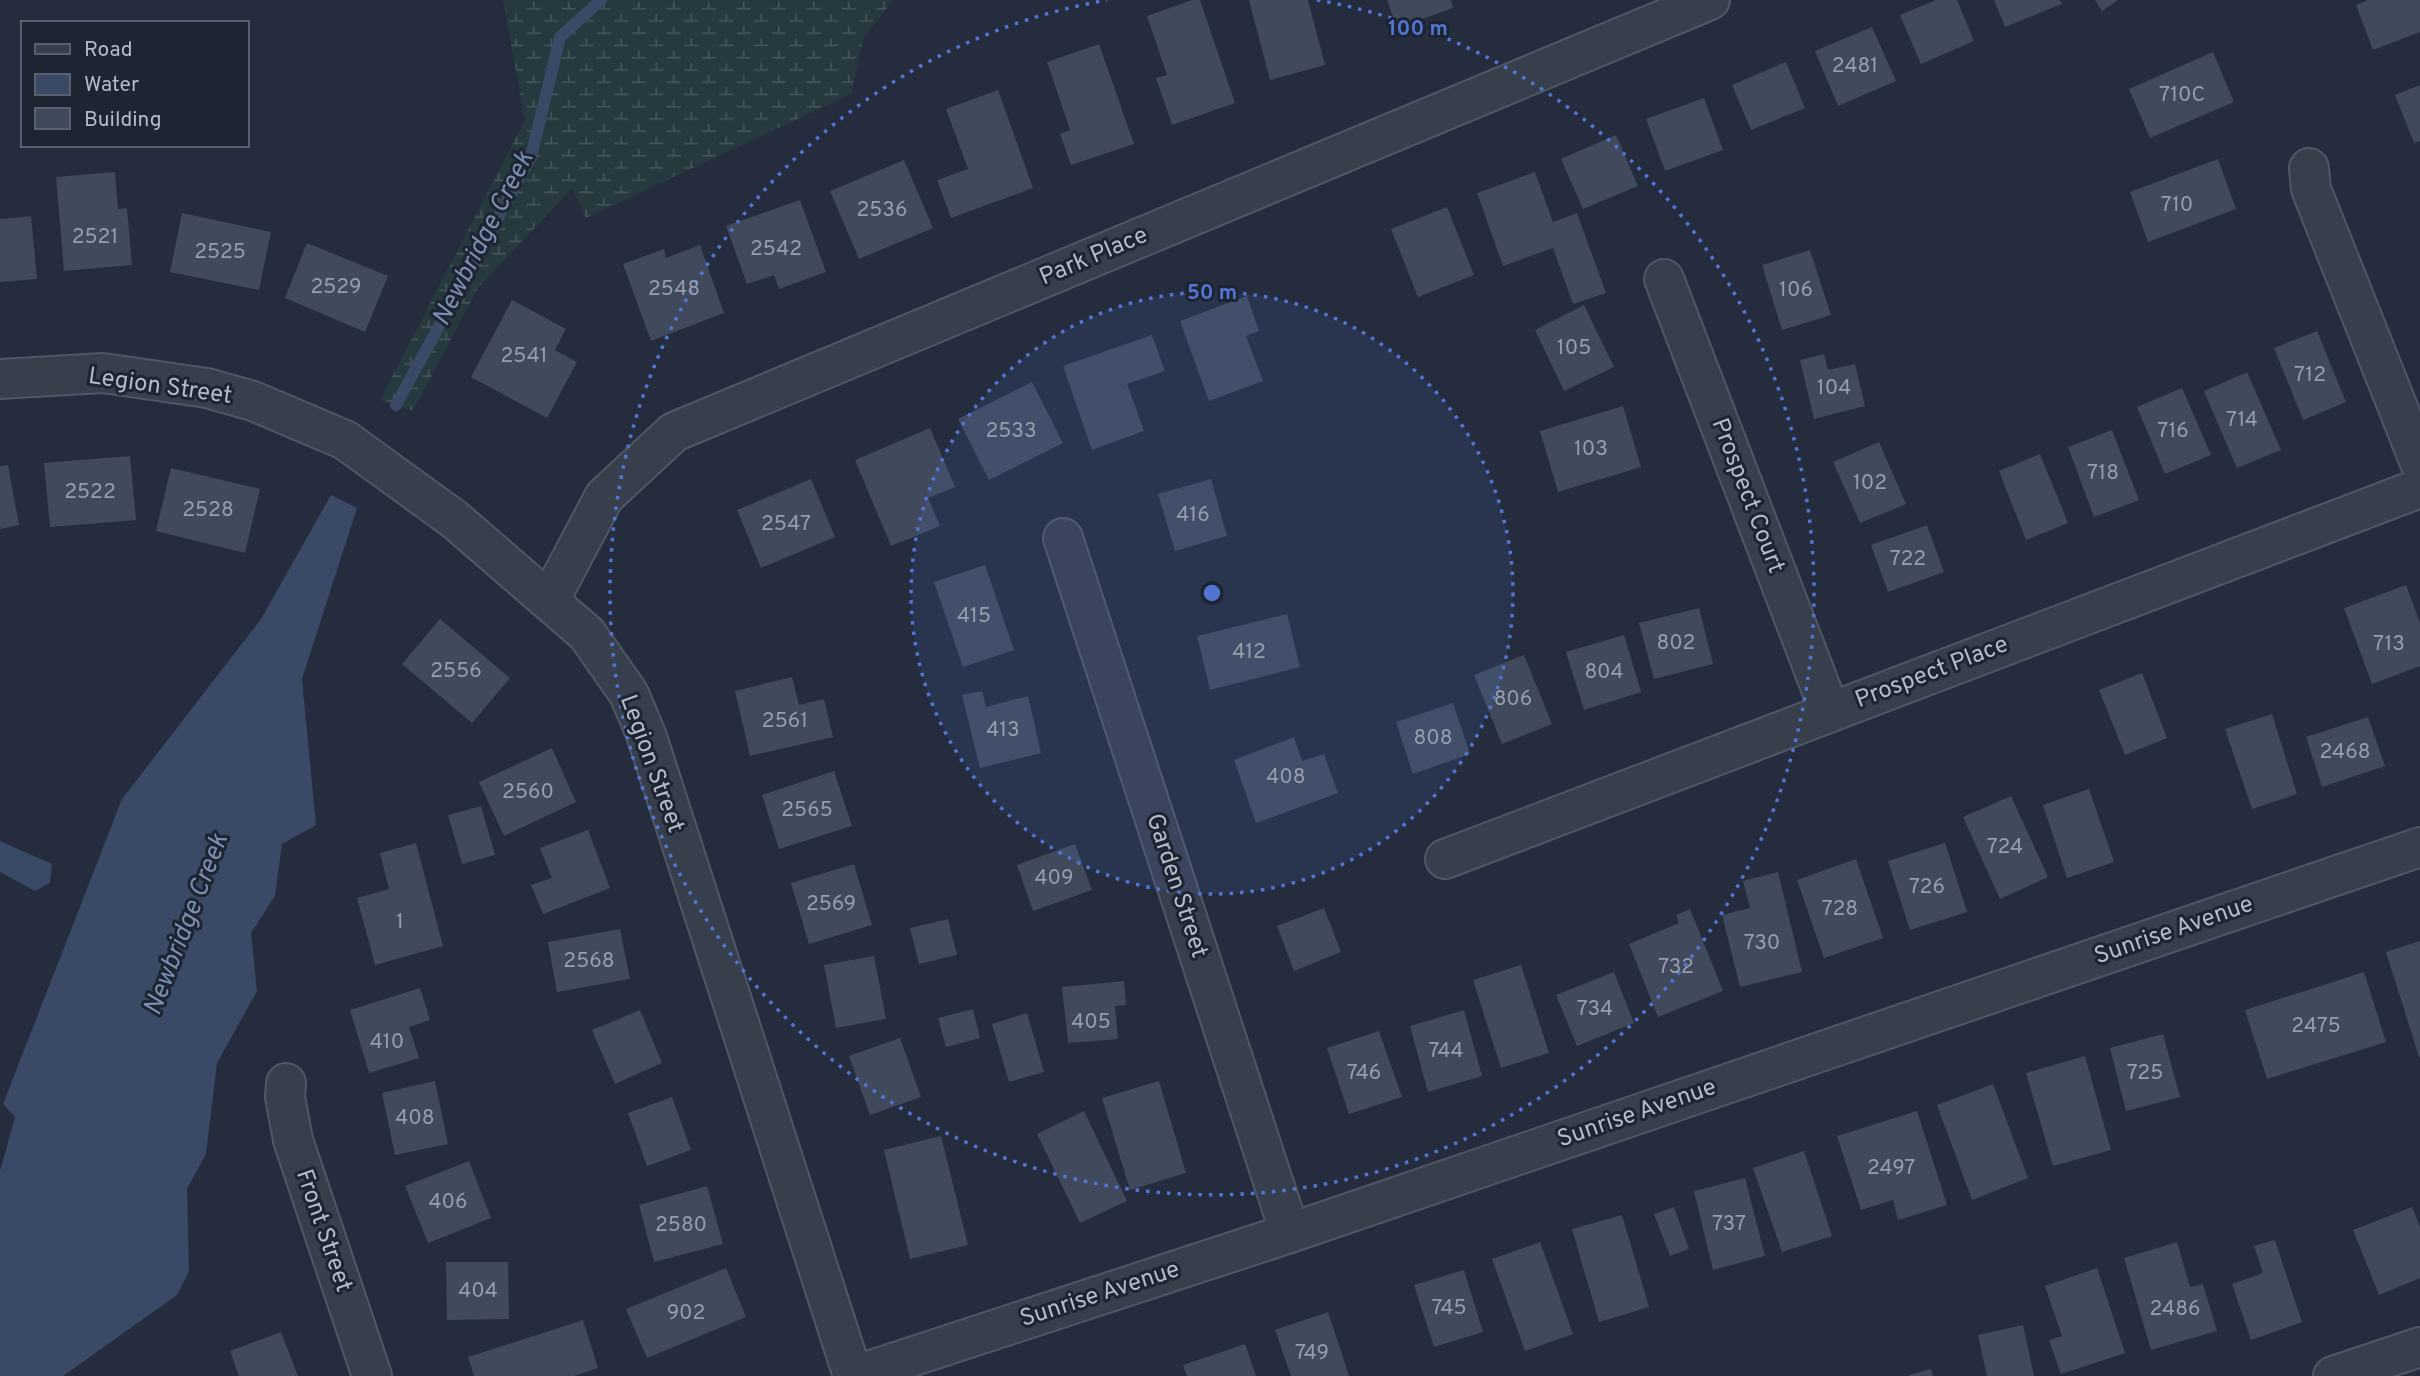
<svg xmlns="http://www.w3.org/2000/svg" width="2420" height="1376" viewBox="0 0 2420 1376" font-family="Overpass,sans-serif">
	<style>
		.wetland { fill: url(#wetland-marsh) }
		.water { fill: #394966 }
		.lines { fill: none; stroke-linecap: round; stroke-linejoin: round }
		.stream { stroke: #394966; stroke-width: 12 }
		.building { fill: #404a5c }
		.minor-casing { stroke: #4f5765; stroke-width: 42 }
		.minor { stroke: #373f4d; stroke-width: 38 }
		.ring { fill: none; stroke: #5274d2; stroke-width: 3.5; stroke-dasharray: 3.5 7 }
		.labels { text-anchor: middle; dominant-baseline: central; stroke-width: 6; stroke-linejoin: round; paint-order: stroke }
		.number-label { font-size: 21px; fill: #969ead }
		.street-label { font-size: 24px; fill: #b3bac8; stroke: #1d2432 }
		.water-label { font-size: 26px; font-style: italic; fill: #7b8eb0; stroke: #1d2432 }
		.centre { fill: #5274d2; stroke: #1d2432; stroke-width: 3.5 }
		.ring-label { font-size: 21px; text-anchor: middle; font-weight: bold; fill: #5274d2; stroke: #1d2432; stroke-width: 6; stroke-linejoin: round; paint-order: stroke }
	</style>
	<defs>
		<pattern id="wetland-marsh" width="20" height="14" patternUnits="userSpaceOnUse" patternTransform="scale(1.75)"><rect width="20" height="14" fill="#26393e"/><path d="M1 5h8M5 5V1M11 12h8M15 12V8" fill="none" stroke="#435458"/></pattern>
	</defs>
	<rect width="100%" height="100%" fill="#242c3d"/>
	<!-- wetland -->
	<path class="wetland" d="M503 0H893L863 40 851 94 586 218 572 188 478 288 413 411 380 400 525 120Z"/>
	<!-- water -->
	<path class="water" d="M331 495 357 508 302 679 316 825 282 844 275 896 251 933 257 991 217 1063 206 1154 187 1189 189 1271 177 1295 63 1376H0V1171L15 1117 3 1104 122 799 261 619Z
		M0 841 52 864 50 883 35 891 0 872Z"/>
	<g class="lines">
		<!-- stream -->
		<path class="stream" d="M396 405 531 157 560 37 601 0"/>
	</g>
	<!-- building -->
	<path class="building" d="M1192 0H1200L1235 103 1172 125 1156 78 1167 75 1147 16Z
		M1249 0H1308L1325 65 1270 80Z
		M1387 0H1451L1453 8 1397 28Z
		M1936 0H1957L1974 41 1921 64 1900 15Z
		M1994 0H2060L2062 4 2005 27Z
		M2095 0H2118L2102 11Z
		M2368 0H2420V32L2373 50 2356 5Z
		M1872 27 1896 81 1838 106 1815 51Z
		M1099 44 1134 144 1071 165 1060 134 1070 130 1047 62Z
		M2213 52 2234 102 2150 138 2129 89Z
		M1786 62 1805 108 1751 130 1732 85Z
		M2420 85V141L2414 143 2395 95Z
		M998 90 1033 188 951 218 937 180 968 169 946 109Z
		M1704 98 1723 150 1665 171 1646 119Z
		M1616 135 1638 186 1583 209 1561 159Z
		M2218 159 2236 209 2148 242 2130 192Z
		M904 160 933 228 859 259 830 191Z
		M115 172 118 209 127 208 132 265 64 271 56 177Z
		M1535 172 1553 222 1577 213 1606 293 1573 304 1553 248 1503 266 1477 193Z
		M800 200 826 272 779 289 774 275 747 284 726 226Z
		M1447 207 1474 275 1418 297 1391 229Z
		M182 213 271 232 259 290 170 272Z
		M31 216 37 279 0 282V219Z
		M307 243 388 276 365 332 285 298Z
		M700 245 724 313 651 341 623 264 664 249 666 258Z
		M1810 250 1831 315 1782 330 1762 265Z
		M1247 296 1259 331 1246 336 1263 381 1209 401 1180 321Z
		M512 300 566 329 555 350 577 362 547 418 471 377Z
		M1584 305 1614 367 1564 391 1535 330Z
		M2317 331 2346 402 2303 420 2274 348Z
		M1152 335 1165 371 1127 384 1144 431 1092 450 1063 366Z
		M1824 354 1828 370 1855 364 1865 406 1814 419 1800 360Z
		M2247 372 2281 450 2237 468 2204 391Z
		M1032 382 1063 443 989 480 958 419Z
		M2182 388 2211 455 2165 474 2137 407Z
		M1623 406 1641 467 1558 492 1540 431Z
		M930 428 955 487 928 498 940 526 891 546 855 460Z
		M2112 430 2139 500 2094 517 2068 447Z
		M1879 442 1906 504 1860 523 1833 462Z
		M2040 454 2068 523 2026 540 1999 471Z
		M130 456 136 520 50 527 44 463Z
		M8 465 19 525 0 529V466Z
		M171 468 260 489 245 553 156 531Z
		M811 479 835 537 761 568 737 510Z
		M1211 479 1227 536 1175 551 1158 494Z
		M1927 525 1944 572 1888 592 1871 545Z
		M985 565 1014 650 963 667 934 582Z
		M2406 585 2420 623V666L2372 684 2344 608Z
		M1699 608 1713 664 1654 679 1639 623Z
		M1287 614 1300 667 1210 690 1197 636Z
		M440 619 510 678 472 723 402 664Z
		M1624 635 1641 692 1584 710 1566 652Z
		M1524 655 1552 724 1502 744 1474 675Z
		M2142 673 2167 738 2125 755 2099 690Z
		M792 677 799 705 824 699 833 737 750 756 735 691Z
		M982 691 986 707 1028 696 1041 753 980 768 962 695Z
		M1453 703 1470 754 1413 774 1396 722Z
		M2272 714 2297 794 2252 809 2225 729Z
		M2368 717 2385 766 2322 787 2306 737Z
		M1294 737 1302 761 1324 754 1338 793 1256 823 1234 760Z
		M552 748 576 802 504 836 479 782Z
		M834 771 852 826 779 849 762 795Z
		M2089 789 2114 862 2067 878 2043 805Z
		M2011 796 2048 877 2000 899 1963 817Z
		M481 806 495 855 462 864 448 815Z
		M588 830 610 888 543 914 531 885 552 878 540 848Z
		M416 843 443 946 375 965 357 898 389 889 380 853Z
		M1945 843 1967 912 1910 930 1888 861Z
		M1075 844 1092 890 1033 911 1017 865Z
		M1856 859 1883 938 1824 958 1797 880Z
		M854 864 872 925 809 944 791 883Z
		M1778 872 1802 972 1740 987 1722 915 1750 908 1743 881Z
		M1324 908 1341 952 1294 971 1277 926Z
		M1690 909 1723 991 1658 1017 1629 944 1679 923 1676 915Z
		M948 919 957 955 919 964 910 928Z
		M620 929 630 979 557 992 548 942Z
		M2420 941V1057H2419L2386 952Z
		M874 956 886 1019 836 1028 824 965Z
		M1521 965 1549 1053 1501 1068 1473 980Z
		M1614 972 1634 1023 1577 1046 1556 995Z
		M2364 972 2386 1042 2267 1079 2245 1010Z
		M1124 981 1126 1005 1115 1006 1118 1039 1068 1043 1062 987Z
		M420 988 430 1020 409 1027 419 1058 369 1073 350 1010Z
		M973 1009 980 1038 946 1047 938 1018Z
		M640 1010 662 1063 615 1084 592 1030Z
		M1464 1010 1482 1076 1428 1092 1410 1026Z
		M1027 1013 1044 1072 1009 1082 992 1024Z
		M1379 1031 1402 1097 1349 1114 1327 1048Z
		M2163 1034 2180 1097 2126 1111 2110 1048Z
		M900 1038 921 1097 870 1115 849 1056Z
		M2085 1056 2111 1150 2053 1166 2026 1073Z
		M435 1081 448 1144 395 1155 382 1093Z
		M1159 1081 1186 1173 1130 1190 1102 1098Z
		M1993 1084 2028 1178 1972 1200 1937 1105Z
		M672 1097 691 1150 647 1166 628 1113Z
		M1084 1111 1127 1201 1080 1223 1037 1134Z
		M1917 1111 1947 1205 1898 1220 1893 1200 1861 1210 1837 1136Z
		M941 1136 968 1245 910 1259 884 1150Z
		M1804 1151 1832 1236 1782 1252 1753 1168Z
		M469 1161 491 1218 428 1243 405 1186Z
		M1745 1178 1765 1256 1713 1270 1694 1191Z
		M707 1186 723 1244 654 1262 639 1205Z
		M1674 1207 1689 1249 1670 1256 1654 1214Z
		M2412 1207 2420 1227V1278L2379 1295 2353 1230Z
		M1622 1215 1649 1307 1599 1322 1572 1229Z
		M2275 1240 2302 1322 2251 1340 2232 1284 2263 1273 2254 1246Z
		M1540 1242 1573 1334 1525 1351 1492 1259Z
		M2177 1242 2190 1287 2203 1284 2217 1331 2151 1350 2124 1258Z
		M446 1262H508L509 1319 447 1320Z
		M726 1268 746 1317 647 1358 626 1309Z
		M2097 1268 2125 1353 2061 1374 2049 1340 2062 1336 2045 1286Z
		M1464 1270 1483 1332 1434 1347 1414 1285Z
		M1328 1312 1349 1376H1291L1275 1330Z
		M583 1320 598 1368 574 1376H474L468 1357Z
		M2023 1325 2034 1376H1987L1978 1335Z
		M281 1332 298 1376H239L230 1351Z
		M1245 1344 1256 1376H1187L1183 1365Z
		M1931 1369 1933 1376H1909V1375Z"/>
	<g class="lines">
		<!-- minor casing -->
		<g class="minor-casing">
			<path id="minor" d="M2309 168 2311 189 2420 463
				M1664 279 1830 712
				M0 379 103 373 207 388 253 401 345 440 454 519 587 634 629 694 647 737 853 1376
				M1063 538 1290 1233
				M549 601 604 497 674 432 1710 0
				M1445 859 2420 488
				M286 1083 285 1097 293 1140 372 1376
				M853 1376 1290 1233 2420 847
				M2333 1376 2420 1347"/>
		</g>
		<!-- minor -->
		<use href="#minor" class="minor"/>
	</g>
	<!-- distance rings -->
	<circle cx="1212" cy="593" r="301" fill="#5274d2" fill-opacity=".12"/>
	<g class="ring">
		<circle cx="1212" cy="593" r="301"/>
		<path d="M1317 0A602 602 0 1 1 1107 0"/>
	</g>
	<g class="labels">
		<!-- number labels -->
		<g class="number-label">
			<text x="1855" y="66">2481</text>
			<text x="2182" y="95">710C</text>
			<text x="2177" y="205">710</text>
			<text x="882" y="210">2536</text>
			<text x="95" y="237">2521</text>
			<text x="776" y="249">2542</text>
			<text x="220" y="252">2525</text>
			<text x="336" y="287">2529</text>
			<text x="674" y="289">2548</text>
			<text x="1796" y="290">106</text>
			<text x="1574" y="348">105</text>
			<text x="524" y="356">2541</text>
			<text x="2310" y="375">712</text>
			<text x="1834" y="388">104</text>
			<text x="2242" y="420">714</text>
			<text x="1011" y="431">2533</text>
			<text x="2173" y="431">716</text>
			<text x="1591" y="449">103</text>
			<text x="2103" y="473">718</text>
			<text x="1870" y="483">102</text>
			<text x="90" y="492">2522</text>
			<text x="208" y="510">2528</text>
			<text x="1193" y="515">416</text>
			<text x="786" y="524">2547</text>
			<text x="1908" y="559">722</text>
			<text x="974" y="616">415</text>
			<text x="1676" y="643">802</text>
			<text x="2389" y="644">713</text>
			<text x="1249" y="652">412</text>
			<text x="456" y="671">2556</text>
			<text x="1604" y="672">804</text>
			<text x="1513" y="699">806</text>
			<text x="785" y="721">2561</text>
			<text x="1003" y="730">413</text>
			<text x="1433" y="738">808</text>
			<text x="2345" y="752">2468</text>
			<text x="1286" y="777">408</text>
			<text x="528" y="792">2560</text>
			<text x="807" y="810">2565</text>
			<text x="2005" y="847">724</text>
			<text x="1054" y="878">409</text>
			<text x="1927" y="887">726</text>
			<text x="831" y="904">2569</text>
			<text x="1840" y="909">728</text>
			<text x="400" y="922">1</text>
			<text x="1762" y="943">730</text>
			<text x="589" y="961">2568</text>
			<text x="1676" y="967">732</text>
			<text x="1595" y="1009">734</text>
			<text x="1091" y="1022">405</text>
			<text x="2316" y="1026">2475</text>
			<text x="387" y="1042">410</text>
			<text x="1446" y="1051">744</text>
			<text x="1364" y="1073">746</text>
			<text x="2145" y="1073">725</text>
			<text x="415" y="1118">408</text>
			<text x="1891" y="1168">2497</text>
			<text x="448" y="1202">406</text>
			<text x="1729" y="1224">737</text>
			<text x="681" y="1225">2580</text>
			<text x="478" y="1291">404</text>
			<text x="1449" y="1308">745</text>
			<text x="2175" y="1309">2486</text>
			<text x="686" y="1313">902</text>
			<text x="1312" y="1353">749</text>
		</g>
		<!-- street labels -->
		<g class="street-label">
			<text transform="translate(1094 257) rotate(-23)">Park Place</text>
			<text transform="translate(160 387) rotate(8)">Legion Street</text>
			<text transform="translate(1747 496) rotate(69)">Prospect Court</text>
			<text transform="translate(1932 673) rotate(-21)">Prospect Place</text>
			<text transform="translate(651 764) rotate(70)">Legion Street</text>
			<text transform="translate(1176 886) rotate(72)">Garden Street</text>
			<text transform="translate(2174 931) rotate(-19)">Sunrise Avenue</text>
			<text transform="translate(1637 1114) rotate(-19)">Sunrise Avenue</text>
			<text transform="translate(323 1231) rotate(71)">Front Street</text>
			<text transform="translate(1100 1295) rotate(-18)">Sunrise Avenue</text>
		</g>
		<!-- water labels -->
		<g class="water-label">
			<text transform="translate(484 239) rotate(-63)">Newbridge Creek</text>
			<text transform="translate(187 925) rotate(-69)">Newbridge Creek</text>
		</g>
	</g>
	<circle cx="1212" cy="593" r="10" class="centre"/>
	<g class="ring-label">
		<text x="1418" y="35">100 m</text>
		<text x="1212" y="299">50 m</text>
	</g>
	<!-- legend -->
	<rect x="21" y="21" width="228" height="126" fill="#1d2432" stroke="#59606e" stroke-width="2"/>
	<rect x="35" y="44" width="35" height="10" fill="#373f4d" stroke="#59606e" stroke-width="2"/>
	<text x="84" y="56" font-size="21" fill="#b3bac8">Road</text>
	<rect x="35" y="74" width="35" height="21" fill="#394966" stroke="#59606e" stroke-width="2"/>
	<text x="84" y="91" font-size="21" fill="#b3bac8">Water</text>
	<rect x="35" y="108" width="35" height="21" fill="#404a5c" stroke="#59606e" stroke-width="2"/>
	<text x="84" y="126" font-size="21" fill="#b3bac8">Building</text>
</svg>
